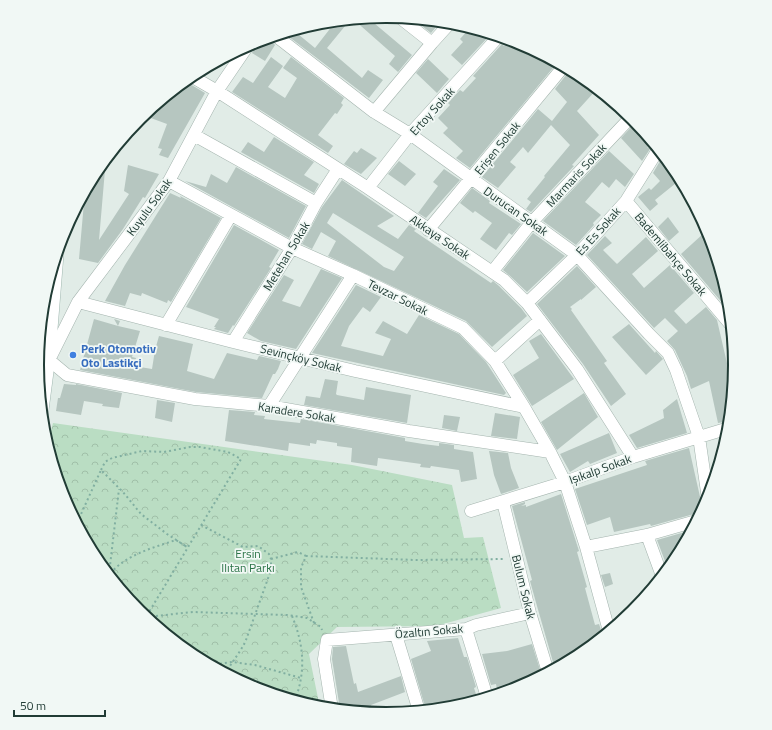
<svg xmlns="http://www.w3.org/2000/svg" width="772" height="730" viewBox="0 0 772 730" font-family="'Titillium Web',sans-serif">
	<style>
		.park { fill: url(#park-crowns) }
		.building { fill: #b6c6c0; fill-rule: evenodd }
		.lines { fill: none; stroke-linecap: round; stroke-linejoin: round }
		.street-casing { stroke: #a4b4ae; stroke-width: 13 }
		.secondary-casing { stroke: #9fb7af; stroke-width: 13 }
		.path { stroke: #81afa1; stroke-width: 2; stroke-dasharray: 2 3; stroke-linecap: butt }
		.street { stroke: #fff; stroke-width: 12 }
		.secondary { stroke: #fff; stroke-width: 12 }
		.shop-dot { fill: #3f7fe0; stroke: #f1f8f5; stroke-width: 1.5 }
		.labels { text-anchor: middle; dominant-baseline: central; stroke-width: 3.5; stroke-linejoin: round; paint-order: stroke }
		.street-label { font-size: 12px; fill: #213c35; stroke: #f1f8f5 }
		.shop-label { font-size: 12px; font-weight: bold; fill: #366cbe; stroke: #f1f8f5; text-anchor: start }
		.park-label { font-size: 12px; fill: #2b7347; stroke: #f1f8f5 }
		.rim { fill: none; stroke: #213c35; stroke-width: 2 }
	</style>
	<defs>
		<pattern id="park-crowns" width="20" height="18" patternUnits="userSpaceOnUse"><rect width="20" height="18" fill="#baddc3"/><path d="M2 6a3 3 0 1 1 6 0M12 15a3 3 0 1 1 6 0" fill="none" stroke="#a0bfa8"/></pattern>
	</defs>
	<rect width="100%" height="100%" fill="#e1ece7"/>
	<!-- park -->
	<path class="park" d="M53 423 352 465 452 485 464 538 483 537 501 608 436 626 337 627 309 654 320 708 252 687 192 655 139 612 96 559 63 498 47 445Z"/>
	<!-- building -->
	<path class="building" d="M368 18 412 55 398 72 389 64 395 56 353 19Z
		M413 19 441 21 431 33Z
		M350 20 327 48 362 78 368 70 383 80 369 98 284 33 293 30 315 48 336 21Z
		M468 30 473 34 477 30 491 34 462 65 451 55 463 42 460 39Z
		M268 38H269L275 45 265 61 252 53 256 45V41Z
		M510 40 513 43 514 41 520 43 557 63 470 168 456 158 463 151 443 133 448 128 438 118 450 105 448 103 460 90 463 92 476 78 473 76 502 44 504 46Z
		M271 57 283 66 268 87 285 98 297 78 283 68 291 57 344 98 341 103 343 105 337 114 335 113 318 135 333 146 328 153 232 92 243 77 253 83Z
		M428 59 449 79 437 93 416 73Z
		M570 70 580 75 597 89 577 111 599 135 572 165 574 166 531 212 526 209 531 202 527 199 545 177 544 176 570 145 551 125 528 153 523 147 510 162 516 167 498 188 482 177 538 109 552 121 567 102 555 89Z
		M185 81 205 93 168 158 159 155 162 149 158 148 167 124 148 117V111Z
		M636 122 652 142 647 147 650 149 642 161 621 138Z
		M274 137 314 162 304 175 319 184 314 193 241 152 248 142 264 152Z
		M361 148 377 158 361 174 344 164 354 151 357 153Z
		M609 151 634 174 625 187 616 179 609 188 602 182 585 202 601 215 593 223 594 225 576 245 543 221Z
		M106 158 99 240 129 194 124 191 128 165 159 174 145 198 143 197 123 229 98 263 79 259 85 191 96 171Z
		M399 161 416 174 405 186 388 174Z
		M660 161 666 168 670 164 681 179 655 200 658 204 650 211 638 197 649 188 651 190 660 181 653 173Z
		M236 167 306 206 289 238 185 181 206 187 211 174 227 183Z
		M444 169 460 180 426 218 418 213 438 186 433 182Z
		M342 180 394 216 377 226 398 239 409 225 416 229 414 231 491 283 493 281 499 286 521 308 527 316 492 347 466 321 328 256 336 241 321 232 312 249 302 244 322 207ZM333 213 404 257 394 271 384 267 327 223Z
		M472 188 490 201 489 203 521 224 512 235 509 233 496 250 480 239 492 223 475 211 473 213 460 203Z
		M170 193 181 198 180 196 221 218 171 302 168 300 167 303 142 293 141 296 130 293 125 306 105 301 125 265Z
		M668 217 679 232 669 241 658 227Z
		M234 225 279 250 269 267 271 268 234 326 233 325 228 333 214 329 216 327H214L219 319 186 307Z
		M533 233 565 256 527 292 509 275 503 270Z
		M704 233 712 242 728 297 730 312 681 254Z
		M605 236 612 243 603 250 617 264 646 237 658 251 632 274 644 288 670 265 694 293 674 311 686 324 706 307 717 320 732 385 730 386 732 393 730 421 718 423 709 381 691 389 687 376 675 350 667 341 678 331 665 318 654 328 587 255Z
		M577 266 596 287 581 300V299L570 307 572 309 571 310 607 361 604 363 626 394 611 406 583 364 537 304Z
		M321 269 342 278 296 349 261 341 247 333 284 275 294 280 282 301 300 307Z
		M356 285 381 297 370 312 363 307 349 326 341 346 383 356 391 339 375 333 383 321 407 334 419 315 459 334 486 362 506 393 504 395 312 353Z
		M94 319 118 326 114 319 120 321 118 326 140 331 132 357 136 358 134 366 152 369 155 350 159 336 193 344 187 371 214 379 227 353 257 360 259 356 281 361 278 369 275 374H273L262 398 196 392 80 370Z
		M629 324 655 353 656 351 663 359 646 375 612 337Z
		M541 334 574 379 532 406 513 375 539 358 529 341Z
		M325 379 338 381 336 394 337 395 364 400 366 387 411 395 407 423 304 405 306 396 320 398Z
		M64 384 76 385V384L122 393 119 408 102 406 103 404 84 401 81 415 56 411 58 398H60Z
		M584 393 598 417 557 450 541 422Z
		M677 399 687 433 637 448 629 435 664 418 663 410Z
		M157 400 175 403 172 422 155 418Z
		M229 410 255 412 254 415 265 416 264 419 300 423 301 419 405 438V441L423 444 439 446V443L454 445V449L473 452 477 479 461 482 459 470 431 466 430 468 420 467 421 464 378 458 377 466 351 462 352 448 337 446V443L317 440 316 444 310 443V446L289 443 288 451 225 441Z
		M495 413 520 417 517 439 491 436Z
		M444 415 460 417 457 431 442 428Z
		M609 433 617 453 590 464 588 461 570 472 560 454Z
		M689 448 703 510 700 515 694 514 651 526 650 524 614 532 610 517 587 525 575 489 647 465 645 461Z
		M489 451 508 453 511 468 519 488 501 494 494 475Z
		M561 494 579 551 577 552 587 587 585 588 595 625 599 624 603 636 580 655 555 669 535 599 530 581 532 580 512 506 525 502V504L521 506 526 505V507Z
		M692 530 676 559 668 569 657 540Z
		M610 573 613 584 605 587 601 575Z
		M458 638 464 657H467L476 687 474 688 478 700 454 707 426 710 411 659 431 651 427 641Z
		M532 644 542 676 519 688 498 694 496 684 491 685 482 654 507 651Z
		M346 646 354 684 356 683 358 692 401 676 405 692 371 705 373 713 340 709 332 659 333 647Z"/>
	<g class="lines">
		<!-- street casing -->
		<g class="street-casing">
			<path id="street" d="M399 17 432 43
				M276 36 374 112 410 134 577 255 649 334 668 353 676 370 699 437 708 499
				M191 76 217 91 368 188 504 280 527 303 577 369 633 457
				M374 112 432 43 451 22
				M194 135 316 203
				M169 181 292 248 353 275 463 328 495 361 524 407 550 452 565 482 586 547 609 631
				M368 188 410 134 499 36
				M626 201 731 325
				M428 230 564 66
				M492 272 532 222 631 117
				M78 302 233 342 355 371 524 407
				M527 303 577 255 626 201 658 150
				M166 325 231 215
				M40 332 51 331
				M233 342 292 248 316 203 338 169
				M49 360 67 375 195 399 269 406 409 431 550 452
				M49 360 78 302 169 181 217 91 249 44
				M495 361 540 320
				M269 406 353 275
				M503 502 530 613 548 672
				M471 511 565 482 633 457 729 428
				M647 535 662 576
				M586 547 647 535 696 521
				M466 629 487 697
				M396 635 419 711
				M332 709 324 659 327 640 466 629 476 625 530 613"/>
		</g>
		<!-- secondary casing -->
		<g class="secondary-casing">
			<path id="secondary" d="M45 311 46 288
				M42 414 49 360 58 248"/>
		</g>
		<!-- path -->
		<path class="path" d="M101 470 105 462 112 458 142 451 164 452 190 447H200L228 452 241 459 146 617
			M77 523 101 470 123 492 141 514 167 534 187 547 176 540C152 548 125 555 109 575
			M201 525 243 547 258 546 269 554 271 559V570L246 640C241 652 232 661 226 673
			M271 559 298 552 306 556
			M109 574 119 489
			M292 616C304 645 306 671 295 700
			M146 617 193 612 287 615 307 618 321 627 322 630
			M314 623 301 587V568L306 556 416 560 504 559
			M210 665 232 662 255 665 301 678"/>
		<!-- street -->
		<use href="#street" class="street"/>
		<!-- secondary -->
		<use href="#secondary" class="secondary"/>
	</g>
	<!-- markers -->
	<circle class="shop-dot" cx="73" cy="355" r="4"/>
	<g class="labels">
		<!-- street labels -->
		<g class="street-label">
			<text transform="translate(432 111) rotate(-48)">Ertoy Sokak</text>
			<text transform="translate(497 148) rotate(-51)">Erişen Sokak</text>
			<text transform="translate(576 175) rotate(-47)">Marmaris Sokak</text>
			<text transform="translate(149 207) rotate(-54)">Kuyulu Sokak</text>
			<text transform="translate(516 211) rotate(35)">Durucan Sokak</text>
			<text transform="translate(598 231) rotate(-48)">Es Es Sokak</text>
			<text transform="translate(440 237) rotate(34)">Akkaya Sokak</text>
			<text transform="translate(671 254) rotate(50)">Bademlibahçe Sokak</text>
			<text transform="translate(286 256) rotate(-59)">Metehan Sokak</text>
			<text transform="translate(398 297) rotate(26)">Tevzar Sokak</text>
			<text transform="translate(301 358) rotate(14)">Sevinçköy Sokak</text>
			<text transform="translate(297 412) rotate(9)">Karadere Sokak</text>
			<text transform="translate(600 469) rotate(-20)">Işıkalp Sokak</text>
			<text transform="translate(524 587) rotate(76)">Bulum Sokak</text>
			<text transform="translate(429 631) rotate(-5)">Özaltın Sokak</text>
		</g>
		<!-- shop labels -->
		<g class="shop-label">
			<text x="81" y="348">Perk Otomotiv<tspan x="81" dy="14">Oto Lastikçi</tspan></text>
		</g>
		<!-- park labels -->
		<g class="park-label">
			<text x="248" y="553">Ersin<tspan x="248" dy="14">Ilıtan Parkı</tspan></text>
		</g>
	</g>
	<!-- crop -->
	<path d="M0 0H772V730H0ZM44 365a342 342 0 1 1 684 0a342 342 0 1 1-684 0Z" fill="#f1f8f5" fill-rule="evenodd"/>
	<path class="rim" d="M44 365a342 342 0 1 1 684 0a342 342 0 1 1-684 0Z"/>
	<!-- scale -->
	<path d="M14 710v6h91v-6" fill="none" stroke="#213c35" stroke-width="2"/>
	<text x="20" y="710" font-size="12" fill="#213c35" stroke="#f1f8f5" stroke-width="3" paint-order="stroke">50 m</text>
</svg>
